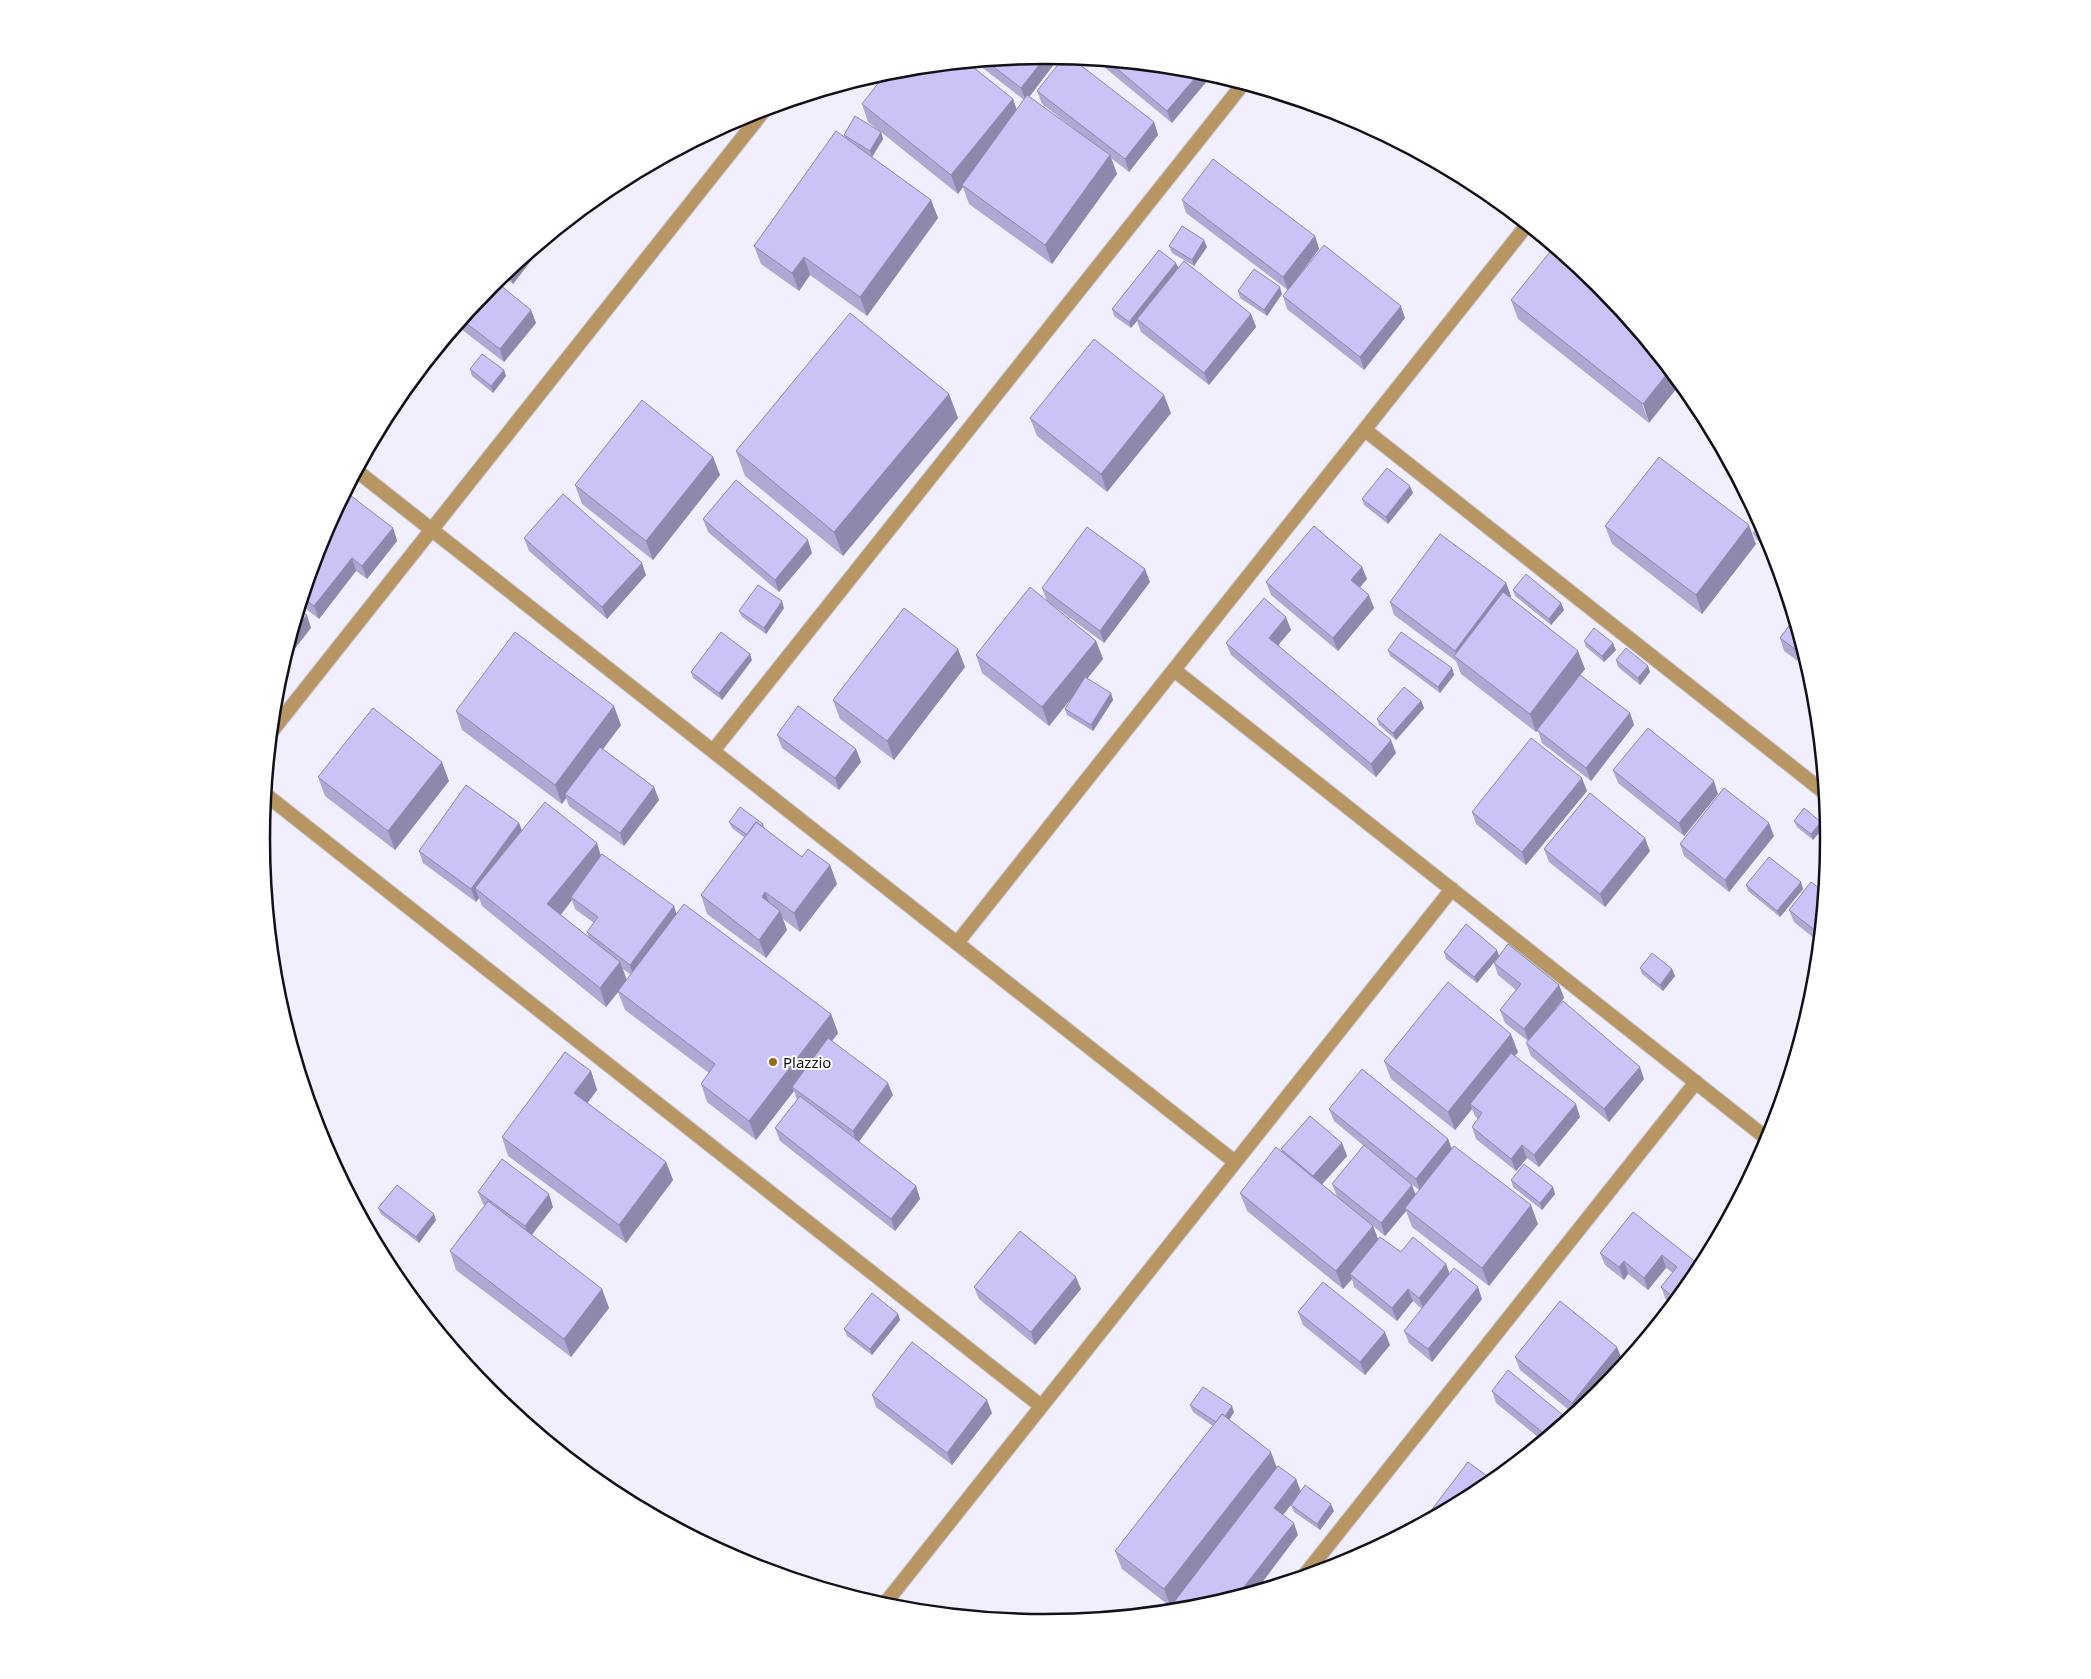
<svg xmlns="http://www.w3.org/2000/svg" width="2091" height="1679" viewBox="0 0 2091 1679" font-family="'Noto Sans',sans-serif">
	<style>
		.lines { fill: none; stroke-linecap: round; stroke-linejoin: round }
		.minor-casing { stroke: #cdcbd9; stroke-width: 16 }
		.minor { stroke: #b89663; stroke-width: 14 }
		.wall { fill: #aea8d3; fill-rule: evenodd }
		.shaded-wall { fill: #8d88ac }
		.building { fill: #cac3f5; stroke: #8d88ac }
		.poi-dot { fill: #996c1c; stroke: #fff; stroke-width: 2 }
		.labels { text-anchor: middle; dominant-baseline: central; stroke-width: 4; stroke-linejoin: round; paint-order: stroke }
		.poi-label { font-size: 15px; fill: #121119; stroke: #fff; text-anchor: start }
		.rim { fill: none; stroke: #121119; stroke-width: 2.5 }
	</style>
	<rect width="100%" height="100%" fill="#f1effd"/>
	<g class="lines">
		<!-- minor casing -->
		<g class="minor-casing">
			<path id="minor" d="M1365 430 1825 793
				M357 471 1235 1162
				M1174 670 1770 1141
				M272 731 766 108
				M713 751 1243 84
				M265 794 1041 1406
				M957 943 1527 225
				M1303 1577 1696 1082
				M883 1606 1452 889"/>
		</g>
		<!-- minor -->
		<use href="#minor" class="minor"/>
	</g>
	<!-- wall -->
	<path class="wall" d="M1046 55 1057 56 1058 59 1029 97 1081 134 1042 104 1037 91 1154 122 1158 135 1129 172 1111 158 1117 174 1052 264 969 204 963 187 958 194 881 132 883 139 872 157 931 200 938 218 867 316 810 275 799 291 761 264 754 246 845 137 844 135 881 132 868 122 862 104 1013 99 1017 110 1024 100 975 62Z
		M1097 60 1199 70 1172 123 1098 62Z
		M1182 200 1315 236 1319 249 1288 290 1186 213Z
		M550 236 513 284 502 276Z
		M1169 246 1207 247 1194 266 1172 253Z
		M1178 268 1251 314 1256 327 1209 385 1141 332 1137 321 1131 328 1114 316 1112 309Z
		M491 285 531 310 536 323 504 362 457 326Z
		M1600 285 1649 423 1518 319 1511 300Z
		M1238 291 1282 294 1267 316 1240 298Z
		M1283 296 1405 318 1364 370 1287 309Z
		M470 369 504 370 506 376 493 393 472 376Z
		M949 394 958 418 843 556 745 476 736 451Z
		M1171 413 1107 492 1037 436 1030 418Z
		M713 457 720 475 653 560 582 504 575 485Z
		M1413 493 1388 524 1364 505 1362 499Z
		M703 519 812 553 779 592 708 532Z
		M1605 526 1756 544 1702 614 1612 544Z
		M393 528 397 541 367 579 356 571 319 619 301 605 321 539Z
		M1753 533 1770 540 1775 554 1756 539Z
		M524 538 646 575 607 619 529 551Z
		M1362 567 1367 579 1360 587 1374 608 1338 651 1271 595 1266 582Z
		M1150 582 1104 643 1047 601 1042 588Z
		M1506 583 1511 596 1509 598 1585 669 1580 675 1630 713 1634 725 1591 781 1542 743 1538 731 1536 732 1461 674 1456 661 1394 615 1390 602Z
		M1513 590 1561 603 1564 610 1551 625 1515 596Z
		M784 608 766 634 742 617 739 611Z
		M1794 619 1810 670 1784 651 1780 638Z
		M1291 630 1278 645 1396 753 1376 777 1231 655 1226 643Z
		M1096 641 1103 659 1087 679 1111 693 1113 700 1093 731 1067 715 1065 709 1074 695 1049 726 982 673 976 655Z
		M1584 641 1616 650 1604 662 1586 647Z
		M1388 650 1452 668 1454 675 1440 693 1390 656Z
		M752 660 722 700 693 678 691 672Z
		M1616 660 1648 666 1650 672 1640 685 1618 667Z
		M965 667 894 760 840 719 833 700Z
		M1421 701 1424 708 1396 740 1379 725 1377 719Z
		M456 711 621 725 603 749 654 787 659 800 624 846 569 806 566 798 562 804 462 730Z
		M777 735 856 749 861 762 839 790 782 748Z
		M1613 770 1718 794 1684 836 1618 783Z
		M318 777 449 781 395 850 325 796Z
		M1587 791 1526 865 1476 824 1472 812Z
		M1794 821 1821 822 1823 828 1813 840 1797 827Z
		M729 822 763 824 765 829 802 857 830 865 837 884 800 932 783 919 787 930 766 958 707 914 701 895 745 838 732 828Z
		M519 823 522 831 601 856 674 906 676 914 831 1014 838 1033 832 1041 893 1095 859 1142 916 1186 920 1199 895 1231 780 1141 775 1128 797 1100 794 1091 756 1140 707 1102 701 1084 709 1073 625 1010 618 992 606 1007 482 906 479 898 476 902 423 863 419 851ZM572 900 575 909 594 923 587 932 589 937 561 915ZM623 969 631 975 627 980Z
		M1774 836 1729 892 1684 856 1680 844Z
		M1544 849 1650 851 1605 907 1549 862Z
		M1746 885 1803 889 1780 917 1748 891Z
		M1825 893 1820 943 1794 922 1789 910Z
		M1444 952 1499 956 1477 983 1446 959Z
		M1494 963 1559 985 1564 998 1543 1024 1644 1079 1609 1122 1531 1056 1526 1043 1528 1041 1505 1023 1500 1010 1516 990 1498 975Z
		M1640 968 1672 969 1675 976 1663 991 1642 974Z
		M1518 1052 1515 1056 1580 1117 1539 1167 1527 1158 1516 1171 1476 1139 1472 1127 1478 1119 1475 1116 1472 1109 1455 1130 1391 1079 1384 1061Z
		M591 1071 597 1090 587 1103 666 1162 673 1180 626 1243 508 1156 502 1137Z
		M1329 1109 1448 1139 1452 1149 1538 1224 1489 1286 1412 1227 1406 1211 1385 1236 1373 1226 1378 1239 1401 1252 1446 1264 1449 1274 1482 1299 1432 1362 1409 1343 1404 1331 1422 1309 1413 1301 1397 1321 1354 1287 1352 1279 1343 1289 1247 1211 1240 1193 1282 1151 1281 1149 1342 1143 1347 1156 1322 1184 1337 1196 1332 1184 1364 1146 1334 1121ZM1397 1173 1419 1190 1416 1194Z
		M1511 1180 1553 1187 1555 1194 1542 1210 1513 1187Z
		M478 1192 553 1207 532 1235 602 1289 609 1308 571 1357 456 1270 450 1251 485 1206 483 1204Z
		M378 1208 436 1220 419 1243 381 1214Z
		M1633 1212 1698 1276 1673 1306 1666 1300 1661 1287 1673 1273 1666 1268 1648 1290 1628 1274 1624 1280 1605 1265 1600 1253Z
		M974 1287 1081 1289 1035 1345 979 1299Z
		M1298 1312 1390 1345 1365 1375 1303 1325Z
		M898 1314 900 1320 872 1355 847 1336 844 1329Z
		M1515 1357 1622 1359 1582 1409 1575 1415 1520 1370Z
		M1492 1391 1569 1420 1543 1441 1496 1403Z
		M872 1395 992 1413 952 1465 876 1407Z
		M1190 1405 1234 1412 1229 1420 1277 1467 1296 1479 1301 1492 1283 1515 1298 1535 1198 1609 1177 1611 1174 1603 1171 1607 1122 1569 1115 1551 1213 1426 1193 1412Z
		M1291 1505 1334 1511 1320 1530 1294 1512Z"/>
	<!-- shaded-wall -->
	<path class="shaded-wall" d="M1047 55 1057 56 1058 59 1026 101 1021 88Z
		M1201 71 1213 74 1172 123 1167 111Z
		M1013 99 1019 117 962 185 963 187 958 194 951 175Z
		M1154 122 1158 135 1129 172 1125 159Z
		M881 132 883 139 872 157 870 151Z
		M1110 155 1117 174 1052 264 1045 245Z
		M931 200 938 218 867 316 860 297Z
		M550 236 513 284 508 271 510 269Z
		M1315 236 1319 249 1288 290 1283 277Z
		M1204 240 1207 247 1194 266 1192 260Z
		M804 257 810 275 799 291 792 273Z
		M1176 263 1179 269 1131 328 1129 322Z
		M1280 287 1282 294 1267 316 1264 310Z
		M1401 306 1405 318 1364 370 1360 357Z
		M531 310 536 323 504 362 500 349Z
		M1251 314 1256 327 1209 385 1204 373Z
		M504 370 506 376 493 393 491 386Z
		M1670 370 1681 383 1649 423 1643 404Z
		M949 394 958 418 843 556 834 532Z
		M1164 395 1171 413 1107 492 1101 474Z
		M713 457 720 475 653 560 646 541Z
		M1410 486 1413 493 1388 524 1386 517Z
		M1749 525 1756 544 1702 614 1696 595Z
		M393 528 397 541 367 579 362 566Z
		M808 540 812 553 779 592 775 580Z
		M352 558 356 571 319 619 314 606Z
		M642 563 646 575 607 619 602 607Z
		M1362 567 1367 579 1355 593 1351 580Z
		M1145 569 1150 582 1104 643 1100 631Z
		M1506 583 1511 596 1462 661 1458 659 1455 651Z
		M1369 595 1374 608 1338 651 1333 638Z
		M782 601 784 608 766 634 764 628Z
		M1561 603 1564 610 1551 625 1549 619Z
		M307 615 311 628 283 664 292 634Z
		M1286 617 1291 630 1274 650 1269 638Z
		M1096 641 1103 659 1049 726 1042 707Z
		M1613 643 1616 650 1604 662 1602 656Z
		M958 649 965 667 894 760 887 741Z
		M1578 651 1585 669 1536 732 1530 714Z
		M750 654 752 660 722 700 719 693Z
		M1648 666 1650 672 1640 685 1638 678Z
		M1452 668 1454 675 1440 693 1438 687Z
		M1111 693 1113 700 1093 731 1091 725Z
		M1421 701 1424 708 1396 740 1393 733Z
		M614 706 621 725 568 796 565 794 566 798 562 804 555 785Z
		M1630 713 1634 725 1591 781 1586 768Z
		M1391 740 1396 753 1376 777 1371 764Z
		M856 749 861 762 839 790 835 778Z
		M442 762 449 781 395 850 388 831Z
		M1582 778 1587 791 1526 865 1522 852Z
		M1714 781 1718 794 1684 836 1679 823Z
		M654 787 659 800 624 846 620 833Z
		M1821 822 1823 828 1813 840 1811 834Z
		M519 823 524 836 475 888 479 898 476 902 471 889Z
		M1769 823 1774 836 1729 892 1725 880Z
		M1645 838 1650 851 1605 907 1600 894Z
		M597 843 603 862 571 897 572 900 554 923 547 904Z
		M830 865 837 884 800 932 794 913Z
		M1801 882 1803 889 1780 917 1777 911Z
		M765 892 772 910 762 897Z
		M674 906 678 919 634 978 630 965Z
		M780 911 787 930 766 958 759 940Z
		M1497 950 1499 956 1477 983 1474 977Z
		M620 962 627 981 606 1007 600 988Z
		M1672 969 1675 976 1663 991 1660 985Z
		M1559 985 1564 998 1529 1042 1524 1029Z
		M831 1014 838 1033 795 1089 792 1087 794 1091 756 1140 749 1121Z
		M1511 1034 1518 1052 1474 1107 1470 1104 1472 1109 1455 1130 1448 1112Z
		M1640 1067 1644 1079 1609 1122 1604 1109Z
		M591 1071 597 1090 581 1112 574 1093Z
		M888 1083 893 1095 857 1144 853 1131Z
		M1576 1104 1580 1117 1539 1167 1534 1155Z
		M1448 1139 1453 1152 1420 1191 1416 1179Z
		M1342 1143 1347 1156 1318 1189 1313 1176Z
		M1522 1145 1527 1158 1516 1171 1511 1159Z
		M666 1162 673 1180 626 1243 619 1225Z
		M1412 1185 1417 1198 1405 1208 1406 1211 1385 1236 1381 1223Z
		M916 1186 920 1199 895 1231 891 1219Z
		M1553 1187 1555 1194 1542 1210 1540 1203Z
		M549 1194 553 1207 529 1238 525 1226Z
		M1531 1205 1538 1224 1489 1286 1482 1268Z
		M434 1214 436 1220 419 1243 416 1237Z
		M1373 1226 1380 1244 1350 1274 1352 1279 1343 1289 1336 1271Z
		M1662 1255 1666 1268 1648 1290 1644 1278Z
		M1624 1261 1628 1274 1624 1280 1619 1267Z
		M1446 1264 1451 1277 1424 1310 1419 1298Z
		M1076 1277 1081 1289 1035 1345 1031 1332Z
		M1478 1287 1482 1299 1432 1362 1428 1349Z
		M602 1289 609 1308 571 1357 564 1339Z
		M1408 1289 1413 1301 1397 1321 1392 1308Z
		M898 1314 900 1320 872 1355 870 1349Z
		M1385 1332 1390 1345 1365 1375 1360 1362Z
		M1617 1347 1622 1359 1582 1409 1576 1414 1572 1403Z
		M987 1400 992 1413 952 1465 947 1453Z
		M1232 1406 1234 1412 1222 1431 1220 1425Z
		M1271 1452 1278 1471 1171 1607 1164 1589Z
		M1296 1479 1301 1492 1279 1520 1274 1508Z
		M1331 1504 1334 1511 1320 1530 1317 1524Z
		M1294 1523 1298 1535 1255 1592 1236 1597Z"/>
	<!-- building -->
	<path class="building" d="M1046 55H1047L1021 88 986 61Z
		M1064 57H1070L1154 122 1125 159 1037 91Z
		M1108 61 1199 70 1201 71 1167 111Z
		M968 63 1013 99 951 175 862 104 887 72 893 70Z
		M1027 95 1110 155 1045 245 962 185Z
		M855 116 881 132 870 151 844 135Z
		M836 131 931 200 860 297 804 257 792 273 754 246Z
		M1213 159 1315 236 1283 277 1182 200Z
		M1182 226 1204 240 1192 260 1169 246Z
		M1324 245 1401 306 1360 357 1283 296Z
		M1554 247 1600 285 1670 370 1643 404 1511 300Z
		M1159 250 1176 263 1129 322 1112 309Z
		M1184 261 1251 314 1204 373 1137 319Z
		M1254 269 1280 287 1264 310 1238 291Z
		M495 281 531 310 500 349 462 320 491 285Z
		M850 313 949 394 834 532 736 451Z
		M1094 339 1164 395 1101 474 1030 418Z
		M482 354 504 370 491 386 470 369Z
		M642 400 713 457 646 541 575 485Z
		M1659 457 1749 525 1696 595 1605 526Z
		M1387 468 1410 486 1386 517 1362 499Z
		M736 480 808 540 775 580 703 519Z
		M346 492 393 528 362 566 352 558 314 606 303 598 321 539Z
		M563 494 642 563 602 607 524 538Z
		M1761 523 1770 540 1773 548 1753 533Z
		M1314 526 1362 567 1351 580 1369 595 1333 638 1266 582Z
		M1087 527 1145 569 1100 631 1042 588Z
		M1440 534 1506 583 1455 651 1390 602Z
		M1526 574 1561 603 1549 619 1513 590Z
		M758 585 782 601 764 628 739 611Z
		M1030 587 1096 641 1042 707 976 655Z
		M1503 592 1578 651 1530 714 1454 656Z
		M1264 598 1286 617 1269 638 1391 740 1371 764 1226 643Z
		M904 608 958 649 887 741 833 700Z
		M299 610 307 615 292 634Z
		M1794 619 1806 657 1780 638Z
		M1594 628 1613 643 1602 656 1584 641Z
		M515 632 614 706 555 785 456 711Z
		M721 632 750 654 719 693 691 672Z
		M1401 632 1452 668 1438 687 1388 650Z
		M1626 648 1648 666 1638 678 1616 660Z
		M1580 675 1630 713 1586 768 1537 730Z
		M1085 677 1111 693 1091 725 1065 709Z
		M1404 687 1421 701 1393 733 1377 719Z
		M798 706 856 749 835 778 777 735Z
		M373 708 442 762 388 831 318 777Z
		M1648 728 1714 781 1679 823 1613 770Z
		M1531 738 1582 778 1522 852 1472 812Z
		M600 747 654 787 620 833 565 794Z
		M466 785 519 823 471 889 419 851Z
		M1724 788 1769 823 1725 880 1680 844Z
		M1590 793 1645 838 1600 894 1544 849Z
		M545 802 597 843 547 904 620 962 600 988 475 888Z
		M740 807 763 824 762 826 756 822 747 835 729 822Z
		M1804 808 1821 822 1811 834 1794 821Z
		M756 822 802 857 808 849 830 865 794 913 765 892 762 897 780 911 759 940 701 895Z
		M602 854 674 906 630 965 587 932 598 917 571 897Z
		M1769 857 1801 882 1777 911 1746 885Z
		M1811 882 1825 893 1821 935 1789 910Z
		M684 904 831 1014 749 1121 701 1084 715 1064 618 991Z
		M1466 924 1497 950 1474 977 1444 952Z
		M1508 944 1559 985 1524 1029 1500 1010 1521 984 1494 963Z
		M1652 953 1672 969 1660 985 1640 968Z
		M1448 982 1511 1034 1448 1112 1384 1061Z
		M1563 1001 1640 1067 1604 1109 1526 1043Z
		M828 1038 888 1083 853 1131 792 1087Z
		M565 1052 591 1071 574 1093 666 1162 619 1225 502 1137Z
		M1511 1053 1576 1104 1534 1155 1522 1145 1511 1159 1472 1127 1482 1113 1470 1104Z
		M1362 1069 1448 1139 1416 1179 1329 1109Z
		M800 1096 916 1186 891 1219 775 1128Z
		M1310 1116 1342 1143 1313 1176 1281 1149Z
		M1364 1145 1412 1185 1381 1223 1332 1184Z
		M1454 1146 1531 1205 1482 1268 1405 1208Z
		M1276 1147 1373 1226 1336 1271 1240 1193Z
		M502 1159 549 1194 525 1226 478 1192Z
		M1524 1164 1553 1187 1540 1203 1511 1180Z
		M397 1185 434 1214 416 1237 378 1208Z
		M488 1201 602 1289 564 1339 450 1251Z
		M1633 1212 1702 1267 1698 1276 1677 1300 1661 1287 1677 1267 1662 1255 1644 1278 1624 1261 1619 1267 1600 1253Z
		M1020 1231 1076 1277 1031 1332 974 1287Z
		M1380 1237 1401 1252 1413 1237 1446 1264 1419 1298 1408 1289 1392 1308 1350 1274Z
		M1454 1268 1478 1287 1428 1349 1404 1331Z
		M1323 1282 1385 1332 1360 1362 1298 1312Z
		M872 1293 898 1314 870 1349 844 1329Z
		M1560 1301 1617 1347 1572 1403 1515 1357Z
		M912 1342 987 1400 947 1453 872 1395Z
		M1508 1370 1569 1420 1548 1437 1492 1391Z
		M1611 1378 1613 1379 1600 1394 1595 1399Z
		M1203 1387 1232 1406 1225 1416 1222 1414 1216 1422 1190 1405Z
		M1222 1414 1271 1452 1164 1589 1115 1551Z
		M1468 1462 1494 1481 1481 1492 1420 1525Z
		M1278 1466 1296 1479 1274 1508 1294 1523 1236 1597 1198 1609 1184 1610 1174 1602Z
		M1305 1485 1331 1504 1317 1524 1291 1505Z
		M1372 1543 1378 1547 1364 1555Z"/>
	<!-- markers -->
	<circle class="poi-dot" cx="773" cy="1062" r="5"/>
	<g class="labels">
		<!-- poi labels -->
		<g class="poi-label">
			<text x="783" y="1062">Plazzio</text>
		</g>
	</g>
	<!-- crop -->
	<path d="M0 0H2091V1679H0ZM270 839a775 775 0 1 1 1550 0a775 775 0 1 1-1550 0Z" fill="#fff" fill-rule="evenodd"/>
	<path class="rim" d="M270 839a775 775 0 1 1 1550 0a775 775 0 1 1-1550 0Z"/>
</svg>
